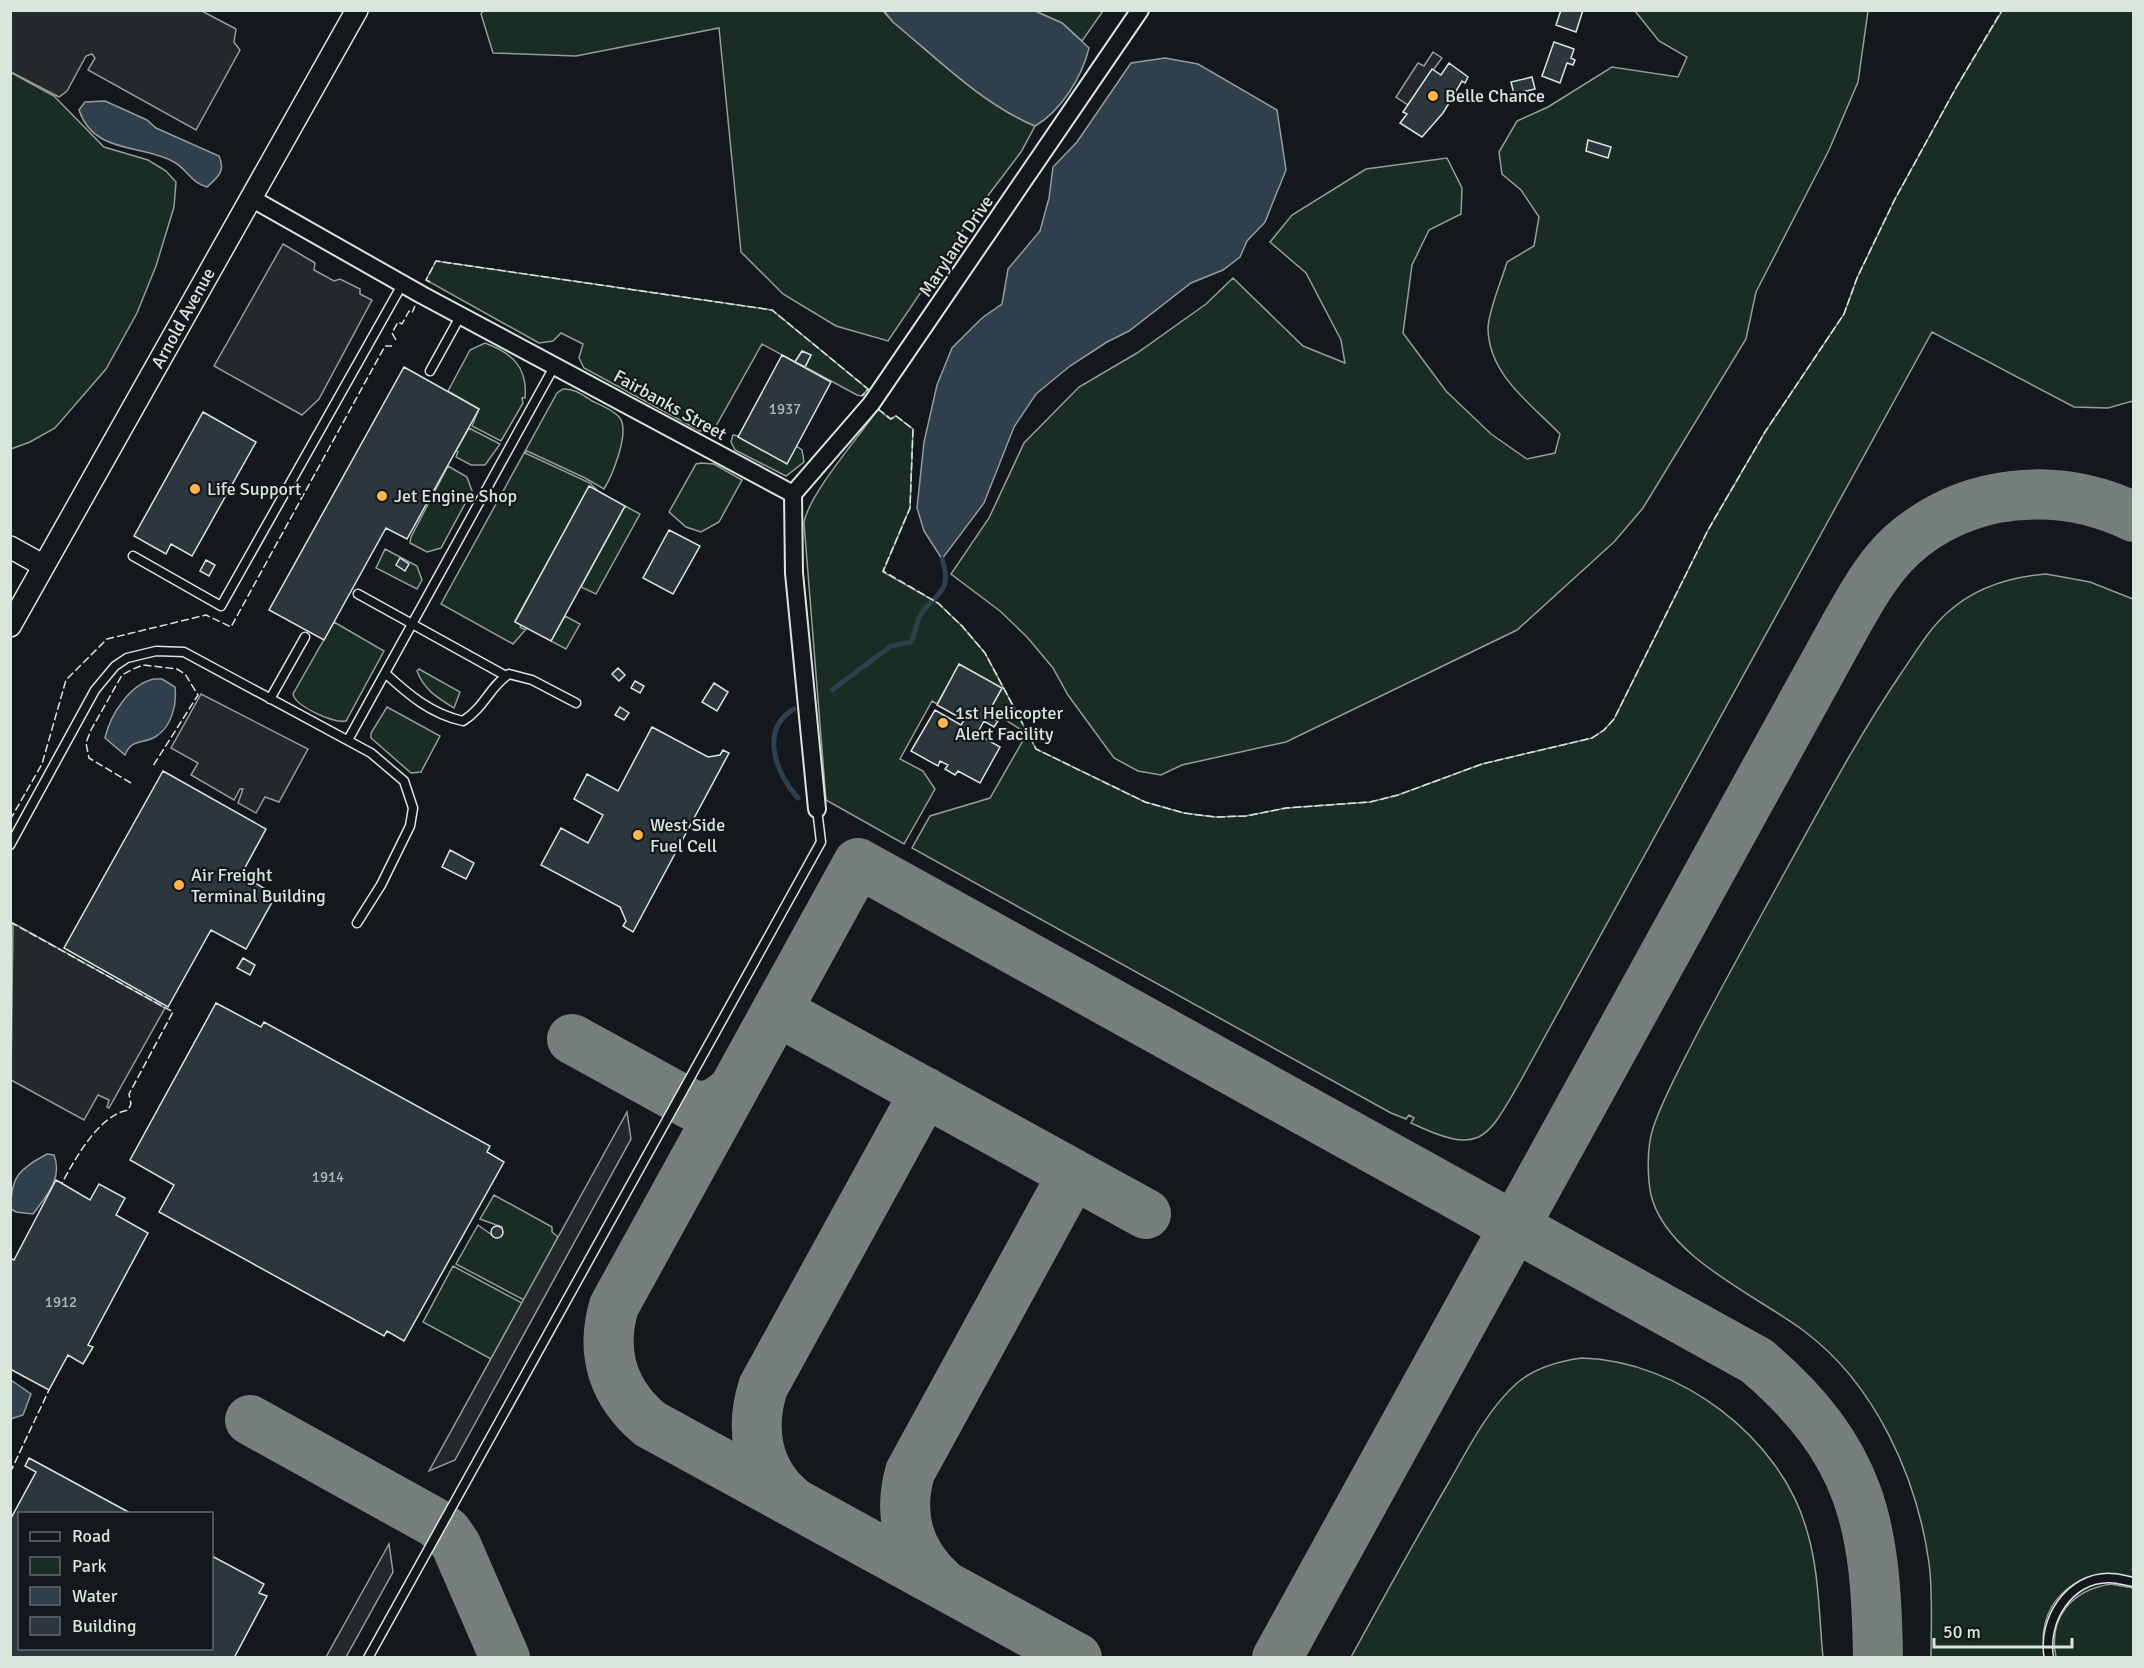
<svg xmlns="http://www.w3.org/2000/svg" width="2144" height="1668" viewBox="0 0 2144 1668" font-family="Signika,sans-serif">
	<style>
		.green { fill: #1a2d24; stroke: #939e99; stroke-width: 1.5 }
		.parking { fill: #24282b; stroke: #939e99; stroke-width: 1.5 }
		.water { fill: #2f3f4d; stroke: #939e99; stroke-width: 1.5 }
		.lines { fill: none; stroke-linecap: round; stroke-linejoin: round }
		.stream { stroke: #2f3f4d; stroke-width: 5 }
		.taxiway { stroke: #767f7c; stroke-width: 50 }
		.building { fill: #2c363c; stroke: #d8e6dc; stroke-width: 1.5 }
		.service-casing { stroke: #d8e6dc; stroke-width: 11 }
		.minor-casing { stroke: #d8e6dc; stroke-width: 20 }
		.tertiary-casing { stroke: #d8e6dc; stroke-width: 24 }
		.service { stroke: #14181c; stroke-width: 8 }
		.minor { stroke: #14181c; stroke-width: 16 }
		.tertiary { stroke: #14181c; stroke-width: 21 }
		.fence { stroke: #d8e6dc; stroke-width: 1.5; stroke-dasharray: 8 3; stroke-linecap: butt }
		.poi-dot { fill: #ffb74d; stroke: #14181c; stroke-width: 2 }
		.labels { text-anchor: middle; dominant-baseline: central; stroke-width: 4.5; stroke-linejoin: round; paint-order: stroke }
		.number-label { font-size: 15px; fill: #adbab4 }
		.poi-label { font-size: 18px; fill: #d8e6dc; stroke: #14181c; text-anchor: start }
		.street-label { font-size: 18px; fill: #d8e6dc; stroke: #14181c }
	</style>
	<rect width="100%" height="100%" fill="#14181c"/>
	<!-- green -->
	<path class="green" d="M484 10 883 11 893 22C938 59 981 103 1035 126L1021 152 971 218 888 341 836 326 783 294 741 252 719 28 576 56 493 53 481 14Z
		M1035 11H1103L1082 41 1062 23Z
		M1635 11H1868L1858 82 1829 150 1756 292 1746 339 1643 508 1614 542 1517 630 1286 742 1182 765 1161 775 1138 771 1114 758 1068 695 1053 668 1027 637 1000 611 951 574 989 518 1024 443 1079 387 1137 353 1206 304 1233 278 1303 346 1345 363 1341 340 1306 273 1270 242 1292 215 1366 169 1447 158 1462 188 1461 214 1429 230 1412 265 1403 333 1446 391 1491 434 1527 459 1555 453 1560 434C1531 404 1489 375 1488 329 1488 311 1502 280 1507 262L1534 246 1539 217 1521 190 1502 174 1499 152 1517 121 1548 107 1612 67 1678 77 1687 57 1659 41Z
		M2002 11H2133V401L2108 408 2074 407 1932 332 1521 1080C1486 1141 1481 1156 1411 1123L1414 1118 1409 1115 1406 1119 1391 1113 912 848 930 816 990 798 1025 737 1023 731 990 710 1002 688 959 665 937 704 932 701 900 759 923 771 935 789 904 844 826 800 804 523C808 495 859 437 878 409L890 419 896 416 913 429 910 508 883 572 938 603 962 626 985 653 1036 749 1145 802 1184 813 1215 817 1246 816 1286 808 1370 802 1398 795 1482 764 1592 738 1604 730 1614 719 1708 530 1765 432 1844 314 1857 278 1895 199 1957 86Z
		M10 72 54 96 104 147 148 160 166 171 176 182 174 207 156 266 137 313 106 369 55 428 30 442 11 449Z
		M436 261 772 310 868 389 862 396 857 395 805 367 811 355 802 351 795 362 762 344 716 426 711 431H700L584 368 579 358 583 344 561 333 553 341 539 343 426 280Z
		M485 343C512 353 528 367 525 398H522L523 403 501 441 472 426 479 409 448 391 470 350Z
		M563 389C574 388 583 395 592 401 601 405 614 410 620 418 630 433 612 476 604 489L585 478 527 451 525 453 590 483 598 491 589 487 515 621 521 625 520 627 525 630 527 628 513 644 441 604 557 393Z
		M469 428 500 444 485 465H471L456 457 458 452 456 451Z
		M733 435 796 446 802 450 804 462 786 476 735 450 731 442Z
		M701 463 714 464 742 480 719 522 701 532 686 527 669 512 696 464Z
		M448 466 467 477 472 491 441 548 427 552 410 543 411 537Z
		M625 506 640 514 596 594 581 587Z
		M385 549 417 566 422 580 417 589 376 568Z
		M2046 574 2090 582 2133 599V1578C2095 1566 2051 1586 2044 1629 2042 1638 2044 1648 2045 1657H1931C1931 1627 1933 1594 1929 1563 1917 1477 1875 1384 1804 1331 1756 1295 1666 1257 1651 1195 1647 1175 1647 1147 1653 1128 1664 1096 1681 1066 1696 1036 1725 980 1756 925 1786 870 1823 803 1859 735 1902 672 1916 652 1929 629 1947 613 1974 588 2010 577 2046 574Z
		M565 616 580 624 566 649 551 641Z
		M334 622 384 651 346 721C334 724 295 706 293 694Z
		M419 669 460 692 454 708C438 698 424 690 417 671Z
		M387 707 440 736 421 772 411 773 371 738V733Z
		M494 1195 552 1227V1232L558 1237 524 1300 456 1264 478 1225 496 1238 501 1236 502 1227 480 1219Z
		M453 1266 522 1303 491 1359 423 1322Z
		M1582 1358C1679 1361 1781 1437 1807 1531 1819 1570 1819 1616 1823 1657H1351C1383 1599 1415 1540 1449 1482 1468 1449 1487 1410 1516 1384 1534 1368 1559 1361 1582 1358Z
		M2111 1584 2133 1588V1657H2056C2048 1617 2072 1590 2111 1584Z"/>
	<!-- parking -->
	<path class="parking" d="M11 10 202 11 236 29 234 42 240 50 196 130 88 70 95 58 92 54 86 56 67 91 59 97 11 72Z
		M1433 52 1442 58 1408 105 1396 97 1418 63 1424 66Z
		M283 244 315 263 314 270 334 281 340 279 360 289V294L372 300 319 399 302 415 214 366Z
		M201 694 308 749 279 802 265 797 256 813 238 803 243 789H240L234 800 191 775 198 763 171 748Z
		M13 923 165 1008 109 1108 107 1107 109 1100 98 1095 84 1120 11 1080Z
		M627 1112 631 1139 455 1460 429 1471Z
		M389 1544 393 1572 346 1657H326Z"/>
	<!-- water -->
	<path class="water" d="M884 11H1035L1062 23 1089 48C1082 77 1061 111 1035 126 981 103 938 59 893 22Z
		M1165 58 1198 64 1277 110 1286 170 1265 222 1247 241 1240 257 1223 270 1191 283 1129 331 1107 342 1070 366 1036 394 1014 427 984 503 942 559 924 531 917 508 924 442 937 385 952 348 982 318 1002 304 1008 269 1040 231 1049 198 1053 167 1077 142 1131 63Z
		M105 101 147 120 156 128 219 156C226 171 218 177 207 187 191 183 187 169 174 162 143 144 94 155 79 110L85 102Z
		M154 679H162L175 687C177 704 172 727 155 737 143 744 131 739 125 755L105 738C110 715 130 684 154 679Z
		M47 1154 54 1155C63 1178 47 1195 33 1214L16 1212 11 1209C10 1176 20 1169 47 1154Z
		M11 1380 31 1394 23 1415 11 1419Z"/>
	<g class="lines">
		<!-- stream -->
		<path class="stream" d="M832 690 891 646 911 642C916 632 916 620 923 611 940 591 952 589 942 559
			M794 709C758 730 777 775 798 798"/>
		<!-- taxiway -->
		<path class="taxiway" d="M777 1011 1146 1214
			M572 1039 692 1105C710 1108 722 1101 734 1088
			M250 1420 434 1522 447 1532 456 1545 505 1658
			M792 1501C756 1472 750 1428 763 1387L925 1092
			M941 1582C908 1552 898 1515 910 1472L1073 1174
			M1077 1658 650 1424C613 1393 600 1353 614 1306L858 863 1757 1361C1863 1452 1876 1524 1878 1658
			M1277 1658 1844 628C1861 598 1877 568 1902 545 1966 488 2058 480 2134 517"/>
	</g>
	<!-- building -->
	<path class="building" d="M1561 10H1583L1576 32 1556 25Z
		M1554 42 1574 49 1571 58 1575 60 1573 65 1567 63 1560 83 1542 76Z
		M1449 63 1468 77 1465 83 1462 81 1443 113 1422 137 1400 123 1407 114 1403 112 1432 69 1441 75Z
		M1532 77 1535 89 1514 94 1511 82Z
		M1588 140 1611 147 1608 158 1586 151Z
		M802 351 811 355 805 367 795 362Z
		M782 355 831 382 787 464 738 437Z
		M404 367 479 409 407 539 386 528 324 640 269 610Z
		M203 412 256 442 192 556 171 544 166 554 134 536Z
		M589 486 625 506 551 641 515 622Z
		M669 530 700 546 673 594 643 578Z
		M400 558 409 564 405 571 396 565Z
		M206 560 215 565 209 576 200 571Z
		M959 664 1002 688 987 715 998 721 994 727 984 721 977 734 1000 747 980 783 958 771 955 775 945 769 948 765 940 761 938 766 911 751 935 710 961 725 964 720 937 705Z
		M618 668 625 675 619 681 612 674Z
		M635 681 644 686 640 693 631 688Z
		M714 683 728 692 717 711 702 702Z
		M620 707 629 713 624 720 615 715Z
		M652 727 708 757 720 755 723 750 729 753 633 932 623 926 626 921 620 907 541 865 561 828 588 843 603 815 574 799 587 774 618 791Z
		M163 771 266 829 241 875 276 895 246 949 211 930 168 1007 64 948Z
		M450 850 474 863 466 879 442 867Z
		M243 958 255 965 250 975 237 968Z
		M216 1003 261 1027 264 1022 490 1146 487 1152 504 1162 404 1341 387 1331 384 1336 159 1212 174 1185 130 1160Z
		M56 1180 90 1200 99 1184 125 1198 116 1215 148 1233 88 1345 93 1347 83 1364 68 1355 49 1390 10 1369V1258L14 1260Z
		M491 1232a6 6 0 1 1 12 0a6 6 0 1 1-12 0Z
		M29 1458 132 1514H20V1648H212V1556L264 1584 259 1593 267 1596 234 1658H10V1520L36 1472 25 1466Z"/>
	<g class="lines">
		<!-- service casing -->
		<g class="service-casing">
			<path id="service" d="M430 371 461 315
				M133 556 221 606 403 283
				M358 594 506 676
				M385 673C409 695 431 714 463 721 485 707 490 686 509 674L532 680 576 703
				M270 699 305 637
				M348 740 555 365
				M10 845 95 690 115 666 127 658 156 651 184 652 371 753 404 781 413 808 410 826 381 885 357 923
				M368 1658 821 842 817 809
				M2049 1658C2042 1621 2069 1577 2110 1578 2118 1578 2126 1581 2134 1582"/>
		</g>
		<!-- minor casing -->
		<g class="minor-casing">
			<path id="minor" d="M251 198 422 295 793 494 794 573 817 809
				M793 494 871 404 1140 10"/>
		</g>
		<!-- tertiary casing -->
		<g class="tertiary-casing">
			<path id="tertiary" d="M10 547 44 566
				M10 626 357 10"/>
		</g>
		<!-- service -->
		<use href="#service" class="service"/>
		<!-- minor -->
		<use href="#minor" class="minor"/>
		<!-- tertiary -->
		<use href="#tertiary" class="tertiary"/>
		<!-- fence -->
		<path class="fence" d="M430 282 426 280 436 261 772 310 868 389 862 396
			M396 340 392 333 398 322 402 324 409 311 412 313 415 306
			M878 409 891 419 896 416 913 429 910 508 883 571 938 603 962 626 985 653 1036 749 1145 802 1184 813 1215 817 1246 816 1286 808 1370 802 1398 795 1482 764 1592 738 1604 730 1614 719 1708 530 1765 432 1844 314 1857 278 1895 199 1957 86 2002 10
			M131 783 89 758 86 743 91 730 122 675 133 669 143 665 177 669 185 674 198 695 153 766
			M10 820 42 764 66 680 107 639 206 615 231 627 385 346H392
			M10 922 173 1012 129 1094 131 1104 128 1110C99 1115 75 1159 62 1183
			M10 1473 49 1390"/>
	</g>
	<!-- markers -->
	<g class="poi-dot">
		<circle cx="1433" cy="96" r="6"/>
		<circle cx="195" cy="489" r="6"/>
		<circle cx="382" cy="496" r="6"/>
		<circle cx="943" cy="723" r="6"/>
		<circle cx="638" cy="835" r="6"/>
		<circle cx="179" cy="885" r="6"/>
	</g>
	<g class="labels">
		<!-- number labels -->
		<g class="number-label">
			<text x="785" y="409">1937</text>
			<text x="328" y="1177">1914</text>
			<text x="61" y="1302">1912</text>
		</g>
		<!-- poi labels -->
		<g class="poi-label">
			<text x="1445" y="96">Belle Chance</text>
			<text x="207" y="489">Life Support</text>
			<text x="394" y="496">Jet Engine Shop</text>
			<text x="955" y="713">1st Helicopter<tspan x="955" dy="21">Alert Facility</tspan></text>
			<text x="650" y="825">West Side<tspan x="650" dy="21">Fuel Cell</tspan></text>
			<text x="191" y="875">Air Freight<tspan x="191" dy="21">Terminal Building</tspan></text>
		</g>
		<!-- street labels -->
		<g class="street-label">
			<text transform="translate(956 246) rotate(-56)">Maryland Drive</text>
			<text transform="translate(183 318) rotate(-61)">Arnold Avenue</text>
			<text transform="translate(670 405) rotate(29)">Fairbanks Street</text>
		</g>
	</g>
	<!-- border -->
	<rect width="2144" height="1668" fill="none" stroke="#d8e6dc" stroke-width="24"/>
	<!-- legend -->
	<rect x="18" y="1512" width="195" height="138" fill="#14181c" stroke="#626a69" stroke-width="1.5"/>
	<rect x="30" y="1532" width="30" height="9" fill="#14181c" stroke="#626a69" stroke-width="1.5"/>
	<text x="72" y="1542" font-size="18" fill="#d8e6dc">Road</text>
	<rect x="30" y="1557" width="30" height="18" fill="#1a2d24" stroke="#626a69" stroke-width="1.5"/>
	<text x="72" y="1572" font-size="18" fill="#d8e6dc">Park</text>
	<rect x="30" y="1587" width="30" height="18" fill="#2f3f4d" stroke="#626a69" stroke-width="1.5"/>
	<text x="72" y="1602" font-size="18" fill="#d8e6dc">Water</text>
	<rect x="30" y="1617" width="30" height="18" fill="#2c363c" stroke="#626a69" stroke-width="1.5"/>
	<text x="72" y="1632" font-size="18" fill="#d8e6dc">Building</text>
	<!-- scale -->
	<path d="M1934 1638v9h138v-9" fill="none" stroke="#d8e6dc" stroke-width="3"/>
	<text x="1943" y="1638" font-size="18" fill="#d8e6dc" stroke="#14181c" stroke-width="4.5" paint-order="stroke">50 m</text>
</svg>
